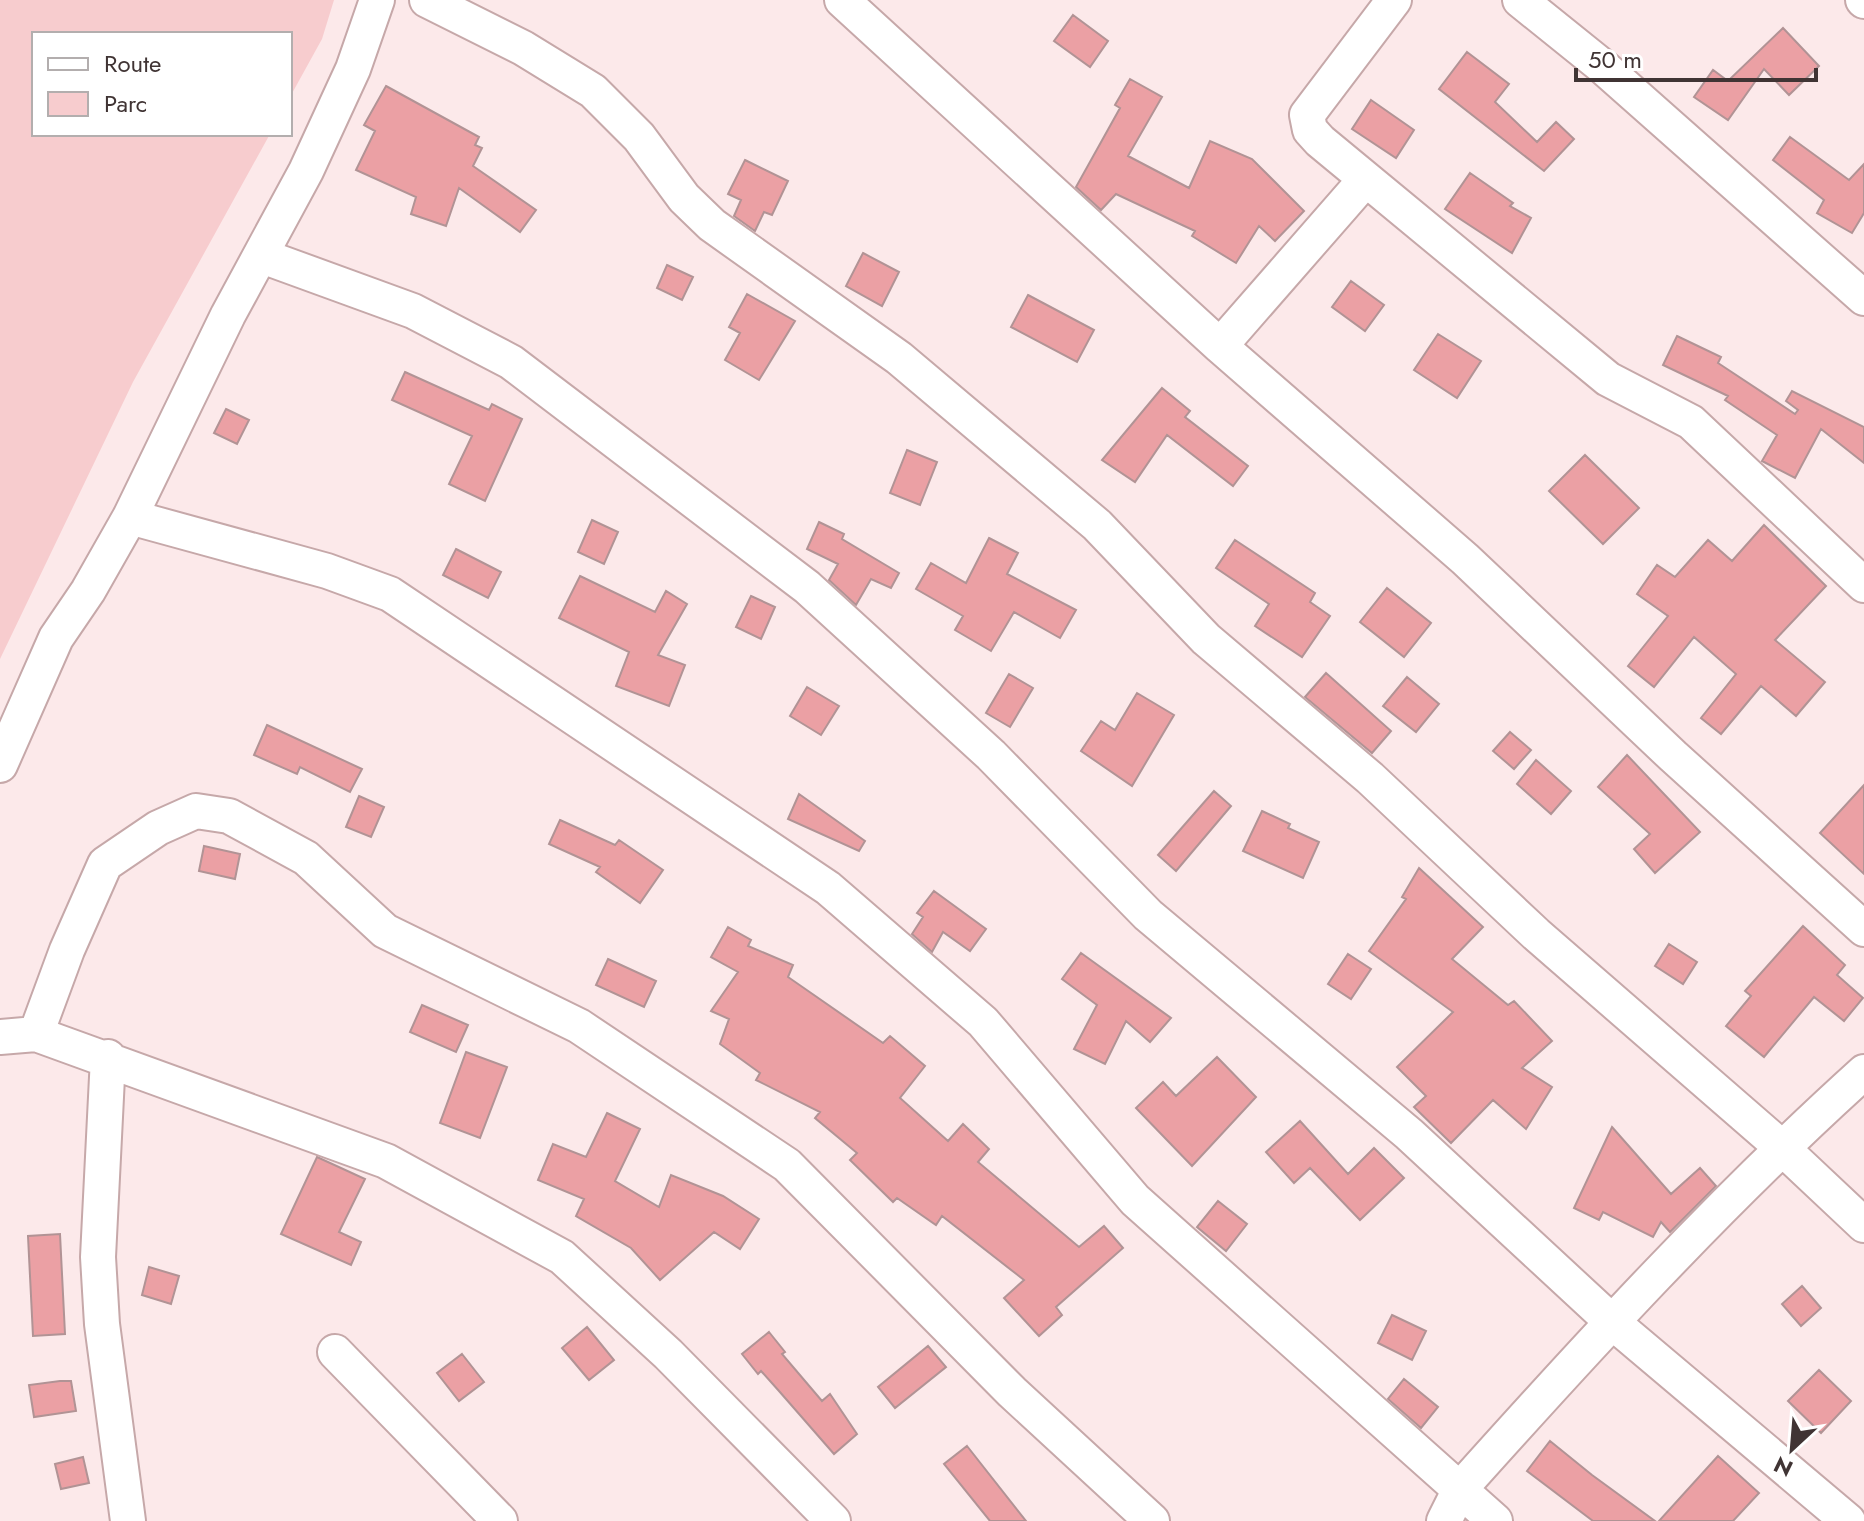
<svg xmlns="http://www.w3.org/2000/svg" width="1864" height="1521" viewBox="0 0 1864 1521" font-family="Jost,sans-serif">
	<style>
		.green { fill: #f7ccce }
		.building { fill: #eba0a4; stroke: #b19395; stroke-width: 2 }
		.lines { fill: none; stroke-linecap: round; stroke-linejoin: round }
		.minor-casing { stroke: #c6a8a9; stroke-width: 38 }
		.minor { stroke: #fff; stroke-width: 34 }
	</style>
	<rect width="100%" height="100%" fill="#fce9ea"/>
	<!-- green -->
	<path class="green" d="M0 0H334L322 39 290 97V34H34V134H270L133 382 0 659Z"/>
	<!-- building -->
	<path class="building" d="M1073 15 1108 41 1090 67 1054 41Z
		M1783 28 1819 66 1789 95 1764 69 1728 120 1694 97 1713 70 1728 81Z
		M1467 52 1509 84 1495 102 1537 142 1556 122 1574 139 1544 171 1439 89Z
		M1130 79 1162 97 1128 156 1189 188 1210 141 1252 159 1304 211 1275 241 1259 226 1236 263 1192 236 1195 231 1116 194 1101 210 1076 187 1120 108 1115 105Z
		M386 86 479 137 475 145 482 148 473 166 536 210 520 232 459 188 446 226 411 214 416 197 356 170 375 131 364 125Z
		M1371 100 1414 130 1396 158 1352 129Z
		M1790 137 1849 180 1864 164V213L1852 233 1817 213 1824 200 1773 160Z
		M745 160 788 181 772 215 764 212 755 231 734 216 741 200 728 194Z
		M1470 173 1513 203 1510 206 1531 218 1512 253 1445 209Z
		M863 253 899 272 882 306 846 286Z
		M667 265 693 277 682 300 657 288Z
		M1351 281 1384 305 1365 331 1332 307Z
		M747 294 795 321 759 380 725 360 740 333 729 327Z
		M1028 295 1094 330 1077 362 1011 327Z
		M1438 334 1481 361 1457 398 1414 370Z
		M1677 336 1721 357 1718 363 1795 414 1798 410 1786 401 1792 391 1864 427V463L1821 429 1795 478 1762 461 1777 435 1725 400 1728 396 1663 365Z
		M405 372 489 410 492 404 522 419 485 501 449 484 472 436 392 400Z
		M1162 388 1190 411 1185 417 1248 466 1233 486 1167 435 1135 482 1102 460Z
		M226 409 249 420 237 444 214 433Z
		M907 450 937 462 920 505 890 493Z
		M1585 455 1639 508 1603 544 1549 491Z
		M592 520 618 532 604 564 578 552Z
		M819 522 844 534 842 539 899 573 891 588 871 579 856 605 829 580 838 564 807 549Z
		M1764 525 1826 586 1775 640 1825 682 1796 716 1761 686 1721 734 1701 718 1736 674 1694 637 1654 687 1628 666 1668 616 1637 594 1657 565 1675 577 1708 540 1732 561Z
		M989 538 1018 553 1007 574 1076 610 1060 638 1014 612 991 651 955 630 963 616 916 589 931 563 966 583Z
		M1235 540 1315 593 1310 602 1330 616 1302 657 1255 626 1269 604 1216 568Z
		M456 549 501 572 488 598 443 575Z
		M580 576 655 612 666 591 687 604 658 655 685 665 669 706 616 686 629 652 559 618Z
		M1387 588 1431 623 1404 657 1360 622Z
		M751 596 775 607 761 639 736 627Z
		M1326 673 1391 731 1372 753 1305 697Z
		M1009 674 1033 688 1010 727 986 713Z
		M1407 677 1439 704 1416 732 1383 706Z
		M807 687 839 706 821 735 790 716Z
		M1137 693 1174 715 1132 786 1081 751 1101 721 1115 730Z
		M267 725 362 769 350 792 300 767 297 774 254 755Z
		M1510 732 1531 750 1514 769 1493 751Z
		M1627 755 1700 832 1655 873 1634 849 1650 834 1598 787Z
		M1536 760 1571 791 1551 814 1517 784Z
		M1864 785V874L1820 833Z
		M1214 791 1231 806 1176 871 1158 855Z
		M799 794 865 841 859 851 788 819Z
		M359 796 384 807 371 837 346 827Z
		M1262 811 1290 824 1288 828 1319 842 1303 878 1243 851Z
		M560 820 615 845 619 840 663 870 640 903 596 872 600 867 549 844Z
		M204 846 240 854 235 879 199 871Z
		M1419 868 1483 927 1452 959 1508 1005 1514 1001 1552 1041 1522 1068 1552 1087 1526 1129 1493 1100 1451 1143 1414 1107 1426 1096 1397 1067 1453 1012 1369 951 1406 899 1402 897Z
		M934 891 986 929 970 951 943 932 932 952 912 934 923 917 917 913Z
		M1803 926 1845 965 1837 975 1863 998 1844 1021 1814 997 1764 1057 1726 1026 1751 996 1745 991Z
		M728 927 751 940 748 946 793 965 788 977 883 1043 890 1036 925 1066 900 1098 948 1141 963 1124 989 1149 978 1162 1079 1247 1104 1226 1123 1248 1056 1307 1062 1315 1039 1336 1004 1298 1024 1280 942 1216 936 1225 897 1198 893 1202 850 1160 857 1153 815 1118 820 1112 756 1080 760 1073 720 1044 729 1019 711 1011 738 972 711 957Z
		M1669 944 1697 962 1683 984 1655 966Z
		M1081 953 1171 1018 1150 1042 1126 1021 1105 1064 1074 1049 1097 1005 1062 979Z
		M1348 954 1371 969 1351 999 1328 984Z
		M608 959 656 981 644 1007 596 985Z
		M422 1005 468 1025 456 1052 410 1032Z
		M466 1052 507 1067 480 1138 440 1123Z
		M1217 1057 1256 1097 1192 1166 1136 1108 1163 1082 1176 1096Z
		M607 1113 640 1129 615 1181 659 1207 671 1175 723 1196 759 1219 740 1249 714 1232 660 1280 631 1248 576 1216 584 1199 538 1180 553 1144 586 1157Z
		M1300 1121 1348 1174 1374 1148 1404 1178 1360 1220 1310 1168 1294 1183 1266 1152Z
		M1612 1127 1671 1194 1700 1168 1716 1186 1670 1232 1661 1222 1653 1237 1603 1212 1599 1220 1574 1208Z
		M317 1157 365 1179 339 1232 361 1242 351 1265 281 1234Z
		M1218 1201 1247 1224 1226 1251 1197 1227Z
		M60 1234 65 1334 33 1336 28 1236Z
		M149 1267 179 1276 171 1304 142 1295Z
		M1802 1286 1821 1308 1801 1326 1782 1304Z
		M1392 1315 1426 1331 1412 1360 1378 1343Z
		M587 1327 614 1360 589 1380 562 1348Z
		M769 1332 785 1352 782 1354 822 1401 830 1394 857 1434 834 1454 779 1391 761 1371 758 1374 742 1354Z
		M928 1346 946 1367 895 1408 878 1387Z
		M462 1354 484 1382 459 1401 437 1373Z
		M1819 1370 1851 1401 1821 1433 1788 1401Z
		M1404 1379 1438 1407 1421 1428 1388 1399Z
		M60 1381H71L76 1411 34 1417 29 1385Z
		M1550 1441 1592 1475 1655 1521H1593L1527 1471Z
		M967 1446 1026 1521H990L944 1464Z
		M1718 1456 1759 1493 1733 1521H1659Z
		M83 1457 89 1483 61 1489 55 1464Z"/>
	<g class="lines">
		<!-- minor casing -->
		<g class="minor-casing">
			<path id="minor" d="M427 0 523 48 593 91 639 137 684 198 712 225 899 358 1097 525 1206 639 1370 778 1536 934 1781 1147 1864 1225
				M842 0 1220 346 1465 559 1673 756 1864 929
				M1394 0 1307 115 1310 130 1320 141 1608 379 1691 422 1864 585
				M1520 0 1602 66 1864 298
				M1863 0 1864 1
				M262 256 413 311 511 362 807 587 991 755 1148 915 1409 1134 1611 1321 1848 1521
				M1220 346 1365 180
				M130 517 327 571 390 594 828 888 983 1022 1135 1200 1495 1521
				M0 765 56 638 88 591 130 517 228 315 306 171 353 69 377 0
				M36 1034 67 950 105 864 158 828 196 811 229 816 306 858 385 931 579 1026 787 1165 1012 1392 1152 1521
				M0 1037 36 1034 386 1161 562 1257 668 1354 833 1521
				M108 1057 98 1257 102 1324 128 1521
				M335 1352 500 1521
				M1444 1521 1460 1489C1589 1345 1720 1202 1864 1072"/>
		</g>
		<!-- minor -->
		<use href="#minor" class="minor"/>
	</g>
	<!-- legend -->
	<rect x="32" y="32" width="260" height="104" fill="#ffffff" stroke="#b3aeae" stroke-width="2"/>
	<rect x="48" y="58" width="40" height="12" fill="#ffffff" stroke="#b3aeae" stroke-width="2"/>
	<text x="104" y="72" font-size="24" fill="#403434">Route</text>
	<rect x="48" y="92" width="40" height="24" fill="#f7ccce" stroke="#b3aeae" stroke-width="2"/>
	<text x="104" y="112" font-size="24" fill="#403434">Parc</text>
	<!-- north arrow -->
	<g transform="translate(1792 1449) rotate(206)" stroke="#ffffff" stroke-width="6" paint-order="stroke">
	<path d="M0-6L14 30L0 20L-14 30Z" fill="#403434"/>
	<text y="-12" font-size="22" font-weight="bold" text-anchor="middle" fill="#403434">N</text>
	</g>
	<!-- scale -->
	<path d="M1576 68v12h240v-12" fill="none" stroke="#403434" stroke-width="4"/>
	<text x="1588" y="68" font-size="24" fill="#403434" stroke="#ffffff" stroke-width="6" paint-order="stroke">50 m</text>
</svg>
